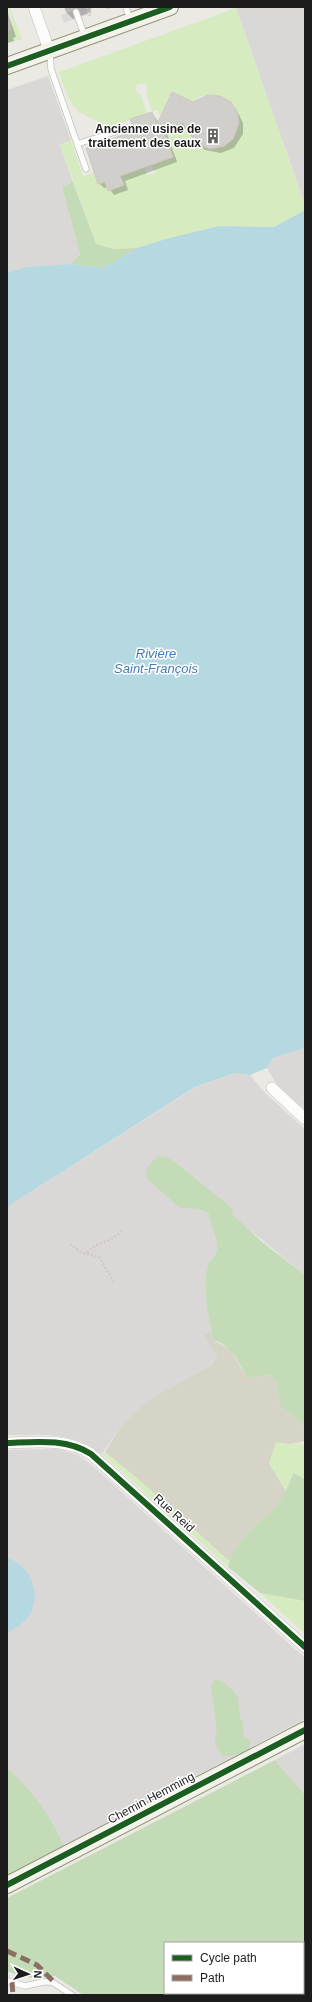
<svg xmlns="http://www.w3.org/2000/svg" width="312" height="2002" viewBox="0 0 312 2002" font-family="Helvetica,sans-serif">
	<style>
		.residential { fill: #dad8d6 }
		.construction { fill: #d5d4c6 }
		.grass { fill: #d7ebc1 }
		.forest { fill: #c4dbb8; fill-rule: evenodd }
		.parking { fill: #dbdad8 }
		.water { fill: #b6d8e0 }
		.shadow { fill: #0003 }
		.building { fill: #d1cfcb; stroke: #cecac6 }
		.lines { fill: none; stroke-linecap: round; stroke-linejoin: round }
		.lane-casing { stroke: #c3c2c0; stroke-width: 7 }
		.street-casing { stroke: #c3c2c0; stroke-width: 12 }
		.secondary-casing { stroke: #93957c; stroke-width: 18 }
		.path { stroke: #d7c7c3; stroke-width: 2.5; stroke-dasharray: 2 2; stroke-linecap: butt }
		.lane { stroke: #fcfcfb; stroke-width: 5.5 }
		.street { stroke: #fcfcfb; stroke-width: 11 }
		.secondary { stroke: #f3f2e9; stroke-width: 16 }
		.quiet { stroke: #8d6e63; stroke-width: 5; stroke-dasharray: 10 5; stroke-linecap: butt }
		.cycleway-casing { stroke: #fff; stroke-width: 8 }
		.cycleway { stroke: #1b5e20; stroke-width: 6 }
		.labels { text-anchor: middle; dominant-baseline: central; stroke-width: 3; stroke-linejoin: round; paint-order: stroke }
		.poi-label { font-size: 12px; font-weight: bold; fill: #1c1c1c; stroke: #fff; text-anchor: end }
		.street-label { font-size: 12px; fill: #1c1c1c; stroke: #fff }
		.water-label { font-size: 13px; font-style: italic; fill: #457ab0; stroke: #fff }
	</style>
	<rect width="100%" height="100%" fill="#ebe9e4"/>
	<!-- residential -->
	<path class="residential" d="M239 7H305V205L236 8Z
		M48 76 71 140 60 145 73 182 62 187 80 255 70 264 26 267 7 272V90Z
		M305 1048V1110L277 1085 267 1068 273 1058Z
		M235 1073 250 1075 264 1092 305 1129V1275L246 1227 210 1321 211 1330 203 1336 217 1357 212 1365 188 1380 119 1429 102 1454 80 1441 68 1438 51 1435H7V1207L196 1087Z
		M58 1449 78 1455 93 1466 305 1658V1719L7 1875V1450Z
		M305 1744V1795L275 1760Z"/>
	<!-- construction -->
	<path class="construction" d="M211 1330 213 1340 230 1349 247 1378 271 1375 276 1381 280 1406 305 1426V1441L290 1444 269 1463 286 1491 276 1508 261 1520 238 1545 229 1561 145 1485 105 1452 119 1429 139 1409 153 1398 212 1365 217 1357 203 1336Z"/>
	<!-- grass -->
	<path class="grass" d="M7 7H10L22 39 7 44V32L11 30 12 20Z
		M236 8 305 205V210L274 227 219 226 137 248 113 249 96 244 60 145 71 140 83 176 94 173 105 182 108 191 124 185 120 176 145 167 147 175 155 173 152 165 173 157 160 122H186C187 132 192 143 202 147 235 159 254 112 223 98 217 95 209 94 202 96 196 98 191 105 185 109L189 100 172 92 168 112 159 115 157 110 152 112 146 93 147 89 146 85 140 83 137 84 136 91 141 95 147 113 112 127C73 111 72 112 59 72Z
		M276 1442 290 1444 301 1443 305 1448V1479L293 1473 286 1491 269 1463Z
		M105 1452 145 1485 229 1561 228 1567 102 1454Z
		M260 1593 305 1601V1634Z"/>
	<!-- forest -->
	<path class="forest" d="M73 182 96 244 113 249 137 248 104 268 70 264 80 255 62 187Z
		M157 1156 166 1157 175 1162 234 1210 231 1213 261 1241 305 1275V1426L280 1406 276 1381 271 1375 247 1378C238 1362 232 1345 213 1340 209 1316 202 1291 208 1266 209 1260 216 1257 217 1250 218 1237 210 1226 209 1214 200 1207 191 1208 180 1208L148 1180 146 1169Z
		M293 1473 305 1479V1601L260 1593 228 1567C231 1549 250 1530 262 1519 267 1515 273 1511 276 1506 284 1496 289 1485 293 1473Z
		M214 1680 222 1681 232 1689 238 1697 240 1718 243 1722 244 1737 251 1740 249 1749 237 1755 223 1756 217 1748 215 1740 217 1730 211 1687Z
		M275 1760 305 1795V1995H83L55 1976C34 1979 27 1979 7 1971V1898ZM165 1943H303V1993H165Z
		M7 1768C33 1791 51 1816 64 1847L7 1875Z"/>
	<!-- parking -->
	<path class="parking" d="M83 7H89L92 13 64 23 61 15Z"/>
	<!-- water -->
	<path class="water" d="M305 210V1048L273 1058 267 1068 250 1075 235 1073 195 1087 7 1207V272L26 267 70 264 104 268 137 248 166 239 219 226 274 227Z
		M7 1558C30 1564 43 1595 29 1616 24 1624 15 1628 7 1633Z"/>
	<!-- shadow -->
	<path class="shadow" d="M64 7H96L90 9 91 12 73 19 66 12Z
		M7 10 16 37 13 38 14 41 7 43Z
		M193 103H230L236 109 243 123V134L234 148 221 153 205 150 192 137 187 128 167 134 177 162 125 181 128 190 114 195 108 187 104 188 99 183 135 132 152 113 159 123Z"/>
	<!-- building -->
	<path class="building" d="M172 92 193 102 208 95 220 96 231 102 237 112 239 123 233 139 224 146 210 149 195 142 183 123 163 129 173 157 120 176 124 185 108 191 105 182 98 184 86 148 134 131 130 119 152 112 157 124Z"/>
	<g class="lines">
		<!-- lane casing -->
		<g class="lane-casing">
			<path id="lane" d="M126 7 130 20
				M76 12 85 37
				M50 53 51 69 86 169
				M77 144 127 128
				M7 1981 25 1986 43 1982H52L72 1995"/>
		</g>
		<!-- street casing -->
		<g class="street-casing">
			<path id="street" d="M34 7 49 50
				M272 1088 305 1119
				M7 1443C35 1442 66 1438 91 1454L305 1647"/>
		</g>
		<!-- secondary casing -->
		<g class="secondary-casing">
			<path id="secondary" d="M7 66 170 7
				M7 1885 305 1730"/>
		</g>
		<!-- path -->
		<path class="path" d="M87 7 90 16
			M108 7V9
			M70 1244 82 1253 99 1257 115 1284
			M87 1253C94 1244 102 1244 111 1239 115 1237 118 1234 122 1231"/>
		<!-- lane -->
		<use href="#lane" class="lane"/>
		<!-- street -->
		<use href="#street" class="street"/>
		<!-- secondary -->
		<use href="#secondary" class="secondary"/>
		<!-- quiet -->
		<path class="quiet" d="M7 1951 37 1965 56 1984
			M12 1982 13 1995"/>
		<!-- cycleway casing -->
		<g class="cycleway-casing">
			<path id="cycleway" d="M7 66 170 7
				M7 1443C35 1442 66 1438 91 1454L305 1647
				M7 1885 305 1730"/>
		</g>
		<!-- cycleway -->
		<use href="#cycleway" class="cycleway"/>
	</g>
	<!-- icons -->
	<defs>
		<g id="building-bare" transform="scale(1.2)"><path d="M-4-6H4V6H1V3H-1V6H-4ZM-2.5-4.3h1.7v1.8h-1.7ZM.8-4.3h1.7v1.8H.8ZM-2.5-1h1.7V.8h-1.7ZM.8-1h1.7V.8H.8Z" fill="#646462" stroke="#fff" stroke-width="2.5" paint-order="stroke"/></g>
	</defs>
	<g fill-rule="evenodd">
		<use href="#building-bare" x="213" y="136"/>
	</g>
	<g class="labels">
		<!-- poi labels -->
		<g class="poi-label">
			<text x="201" y="129">Ancienne usine de<tspan x="201" dy="14">traitement des eaux</tspan></text>
		</g>
		<!-- street labels -->
		<g class="street-label">
			<text transform="translate(174 1513) rotate(42)">Rue Reid</text>
			<text transform="translate(151 1798) rotate(-28)">Chemin Hemming</text>
		</g>
		<!-- water labels -->
		<g class="water-label">
			<text x="156" y="653">Rivière<tspan x="156" dy="15">Saint-François</tspan></text>
		</g>
	</g>
	<!-- border -->
	<rect width="312" height="2002" fill="none" stroke="#1c1c1c" stroke-width="16"/>
	<!-- legend -->
	<rect x="164" y="1942" width="140" height="52" fill="#ffffff" stroke="#a4a4a4"/>
	<rect x="172" y="1955" width="20" height="6" fill="#1b5e20" stroke="#a4a4a4"/>
	<text x="200" y="1962" font-size="12" fill="#1c1c1c">Cycle path</text>
	<rect x="172" y="1975" width="20" height="6" fill="#8d6e63" stroke="#a4a4a4"/>
	<text x="200" y="1982" font-size="12" fill="#1c1c1c">Path</text>
	<!-- north arrow -->
	<g transform="translate(28 1974) rotate(93)" stroke="#ffffff" stroke-width="3" paint-order="stroke">
	<path d="M0-3L7 15L0 10L-7 15Z" fill="#1c1c1c"/>
	<text y="-6" font-size="11" font-weight="bold" text-anchor="middle" fill="#1c1c1c">N</text>
	</g>
</svg>
